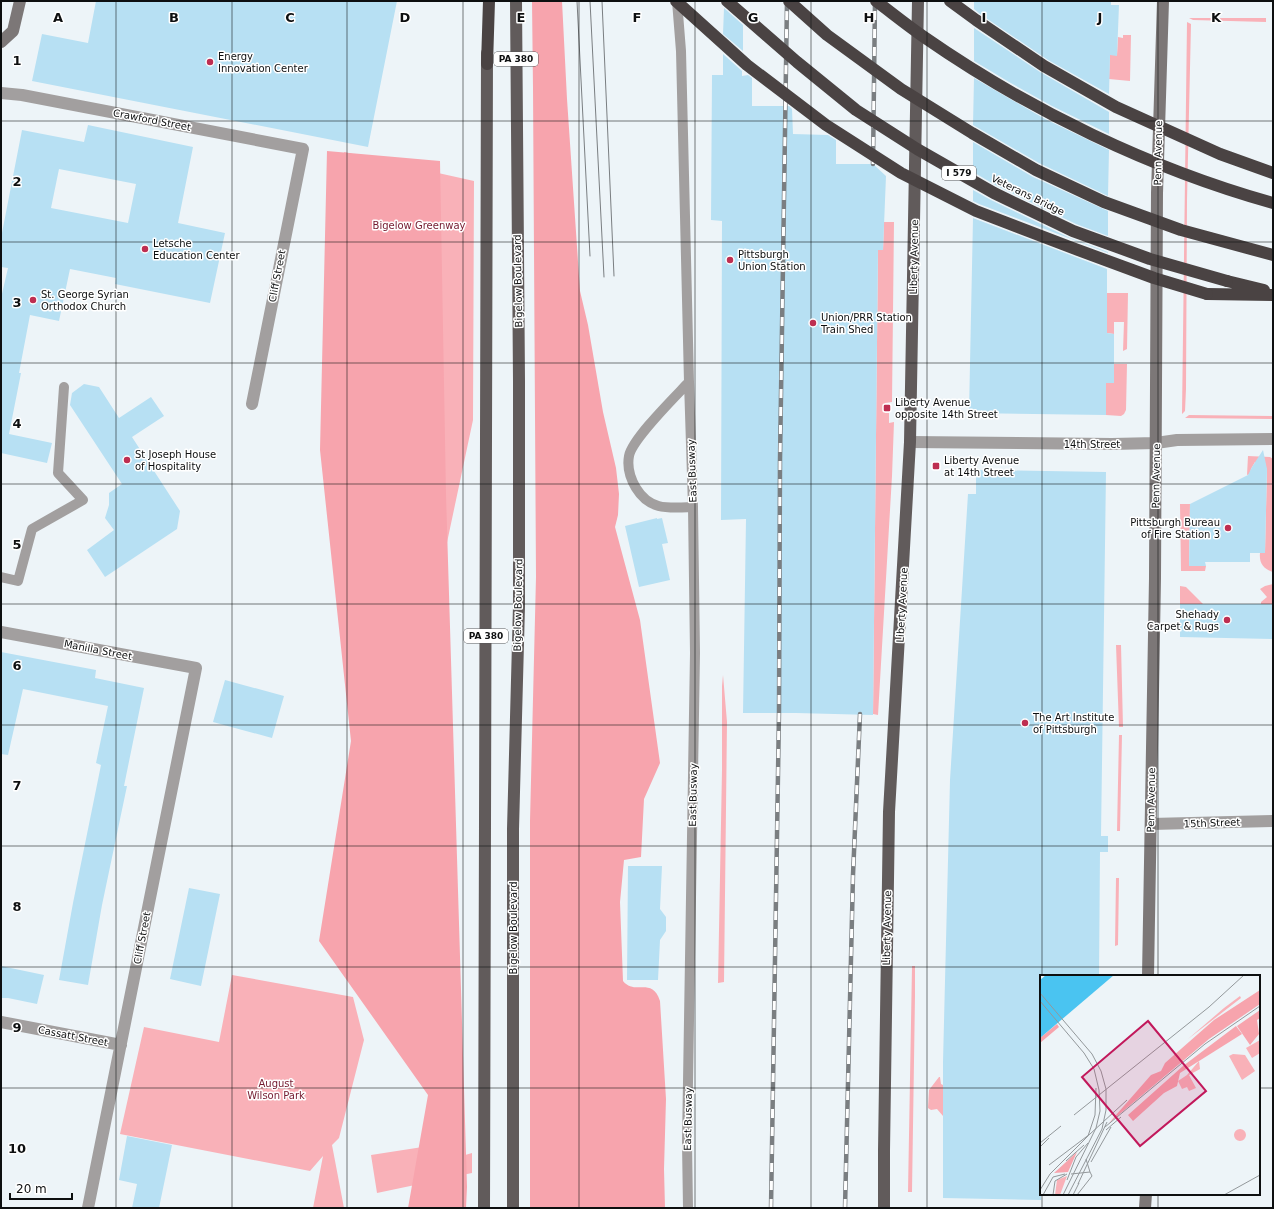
<svg xmlns="http://www.w3.org/2000/svg" width="1274" height="1209" viewBox="0 0 1274 1209" font-family="'DejaVu Sans',sans-serif">
	<style>
		.green { fill: #f9b1b8 }
		.forest { fill: #f7a4ad }
		.building { fill: #b7e0f3; fill-rule: evenodd }
		.lines { fill: none; stroke-linecap: round; stroke-linejoin: round }
		.lane { stroke: #a29f9f; stroke-width: 10 }
		.street { stroke: #a29f9f; stroke-width: 12 }
		.secondary { stroke: #7c7777; stroke-width: 12 }
		.primary { stroke: #615b5b; stroke-width: 12 }
		.highway { stroke: #4a4343; stroke-width: 12 }
		.tram { stroke: #7a7e81; stroke-width: 1 }
		.rail-casing { stroke: #7a7e81; stroke-width: 4.5 }
		.rail { stroke: #fff; stroke-width: 3; stroke-dasharray: 9; stroke-linecap: butt }
		.highway-bridge { stroke: #4a4343; stroke-width: 12 }
		.grid { fill: none; stroke: #0d0f10; stroke-width: 1; stroke-opacity: 0.55 }
		.poi-dot { fill: #be2e51; stroke: #fff; stroke-width: 1.5 }
		.labels { text-anchor: middle; dominant-baseline: central; stroke-width: 3; stroke-linejoin: round; paint-order: stroke }
		.shield { fill: #fff; stroke: #565758; stroke-width: 1 }
		.shield-label { font-size: 9px; font-weight: bold; fill: #0d0f10 }
		.poi-label { font-size: 10px; fill: #0d0f10; stroke: #fff; text-anchor: start }
		.street-label { font-size: 10px; fill: #0d0f10; stroke: #fff }
		.park-label { font-size: 10px; fill: #73192e; stroke: #fff }
		.inset-road { fill: none; stroke: #93989b; stroke-width: 1 }
		.view { fill: #c2185b; fill-opacity: 0.15; stroke: #c2185b; stroke-width: 2 }
		.inset-edge { fill: none; stroke: #0d0f10; stroke-width: 2 }
		.grid-label { font-size: 13px; text-anchor: middle; font-weight: bold; fill: #0d0f10; stroke: #fff; stroke-width: 3; stroke-linejoin: round; paint-order: stroke }
	</style>
	<rect width="100%" height="100%" fill="#edf4f8"/>
	<!-- green -->
	<path class="green" d="M1189 18H1266V22L1193 20Z
		M1187 22 1191 24 1187 200 1186 389 1185 411 1182 414Z
		M1123 35H1131L1130 81 1109 79 1110 55H1117L1118 37 1123 38Z
		M344 152 474 181 473 420 442 566Z
		M884 222H894L892 402 885 403V413H889V423L894 422 892 476 878 715 873 714 878 250H883Z
		M1107 293H1128L1127 349 1123 351 1124 322H1114V334L1107 333Z
		M1114 364H1127L1126 410 1124 414 1121 416 1106 415V383H1114Z
		M1189 415 1273 416V419L1185 418Z
		M1248 456 1270 457 1273 459V572C1263 569 1259 563 1260 553L1265 552 1267 469 1255 462 1251 469 1250 474 1247 475Z
		M1180 504H1190L1189 566H1206L1205 571H1181Z
		M1273 584V604H1261V602L1267 597 1260 589 1265 586Z
		M1180 586 1186 587 1203 604H1180Z
		M1116 645H1121L1123 727H1119Z
		M723 675 727 722 724 982 718 983 722 770V686Z
		M1119 735H1122L1120 831H1117Z
		M1116 878H1119L1118 945 1115 946Z
		M912 966H915V996L912 1192H908Z
		M232 975 353 997 364 1040 339 1138 332 1145 344 1208H313L323 1156 310 1171 120 1134 144 1027 219 1042Z
		M940 1077 941 1084 943 1085V1116L937 1109 931 1110 928 1108 929 1090 939 1077Z
		M429 1146 441 1162 472 1153V1173L377 1193 371 1155Z"/>
	<!-- forest -->
	<path class="forest" d="M532 1H562L567 99 580 291 588 325 603 412 616 468 619 494 618 515 615 527 640 620 660 763 644 799 641 857 624 860 620 902 623 981C635 996 652 976 660 1001L666 1099 664 1169 665 1208H530V821L536 577 533 88Z
		M327 151 440 161 446 495 467 1187 466 1208H408L428 1095 319 941 351 741 320 450Z"/>
	<!-- building -->
	<path class="building" d="M96 1H397L368 147 32 81 42 34 88 43Z
		M974 1H1111V5H1119L1117 56 1110 55 1109 94 1048 60 980 14 974 9Z
		M724 8 743 25V51L723 34Z
		M974 28 1040 72 1109 112V134L1052 106 1009 82 974 61Z
		M723 54 742 71V76L748 75 752 78V106H789L792 109 793 134 828 135 836 140V164H873L886 176 883 250H878L873 715 796 713H743L746 519 721 520 722 221 711 220 712 75H723Z
		M974 78 1045 119 1109 150 1108 196 1039 163 973 125Z
		M88 125 193 147 178 223 225 233 210 303 115 284 116 278 70 269 59 321 30 315 19 373H21L9 434 52 443 47 463 1 453V298L8 268 1 267V238L22 130 84 142ZM59 169 136 184 128 223 51 208Z
		M973 142 1033 177 1108 211V236L1076 224 997 186 973 172Z
		M973 190 991 200 1070 238 1108 252V253L979 204 973 201Z
		M973 218 1107 269V333L1114 334V383H1106V415L969 413Z
		M84 384 99 387 119 418 151 397 164 416 132 437 180 511 177 529 105 577 87 550 114 530 105 518 109 505V493L122 484 70 405 72 393Z
		M1263 450 1267 469 1265 553H1250V562H1205L1206 566H1189L1190 504 1248 475 1252 467Z
		M976 470 1106 472 1101 836H1108V852H1100L1099 976H1041V1200L943 1198V1062L950 780 968 494H976Z
		M657 518V519L662 518 668 543 662 544 670 580 639 587 625 526Z
		M1180 604H1273V639L1180 637Z
		M1 652 96 670 95 678 144 688 124 786H127L102 905 88 985 59 980 73 903 101 765 96 763 108 706 23 689 8 755 1 754Z
		M225 680 284 696 272 738 213 722Z
		M628 866H662L660 909 666 917V931L660 940 658 980H627Z
		M189 888 220 894 201 986 170 979Z
		M1 966 44 975 37 1004 8 998H1Z
		M127 1136 172 1145 159 1208H132L137 1184 119 1180Z"/>
	<g class="lines">
		<!-- lane -->
		<path class="lane" d="M677 1 681 51 689 382 693 507 695 653 687 1143 688 1208
			M689 382C675 397 632 439 629 456 627 467 630 478 636 488 650 511 669 508 693 507
			M1 577 18 581 32 529 83 500 58 473 64 387"/>
		<!-- street -->
		<path class="street" d="M1 93 22 95 303 149 252 404
			M910 442 1112 444 1156 443 1177 440 1273 439
			M1 632 196 668 88 1208
			M1151 824 1273 821
			M1 1022 121 1045"/>
		<!-- secondary -->
		<path class="secondary" d="M1 42 13 31 20 1
			M1148 976 1155 578 1157 193 1163 1
			M1145 1208 1146 1194"/>
		<!-- primary -->
		<path class="primary" d="M484 1208 487 53
			M513 1208V829L519 606V381L516 1
			M884 1208V1151L889 812 910 442 918 1"/>
		<!-- highway -->
		<path class="highway" d="M487 64 489 1
			M1227 281 1264 290
			M1207 294 1273 295"/>
		<!-- tram -->
		<path class="tram" d="M577 1 590 256
			M590 1 604 277
			M602 1 614 276"/>
		<!-- rail casing -->
		<g class="rail-casing">
			<path id="rail" d="M873 164 875 1
				M771 1208 779 712 780 460 787 1
				M845 1208 853 875 860 714"/>
		</g>
		<!-- rail -->
		<use href="#rail" class="rail"/>
		<!-- highway-bridge -->
		<path class="highway-bridge" d="M676 1 747 65 826 125 901 173 976 211 1070 247 1154 278 1207 294
			M727 1 797 62 856 110 917 149 994 193 1073 231 1150 259 1227 281
			M789 1 827 35 901 89 972 133 1036 170 1104 202 1181 230 1273 255
			M876 1C892 13 908 26 924 37 1029 110 1151 169 1273 203
			M950 1 976 20 1044 66 1116 107 1220 154 1273 173"/>
	</g>
	<!-- grid -->
	<path class="grid" d="M116 1V1208M232 1V1208M347 1V1208M463 1V1208M579 1V1208M695 1V1208M811 1V1208M927 1V1208M1042 1V976M1158 1V976M1 121H1273M1 242H1273M1 363H1273M1 484H1273M1 604H1273M1 725H1273M1 846H1273M1 967H1273M1 1088H1041M1259 1088H1273M1042 1194V1208M1158 1194V1208"/>
	<!-- markers -->
	<g class="poi-dot">
		<circle cx="210" cy="62" r="4"/>
		<circle cx="145" cy="249" r="4"/>
		<circle cx="730" cy="260" r="4"/>
		<circle cx="33" cy="300" r="4"/>
		<circle cx="813" cy="323" r="4"/>
		<rect x="883" y="404" width="8" height="8" rx="2"/>
		<circle cx="127" cy="460" r="4"/>
		<rect x="932" y="462" width="8" height="8" rx="2"/>
		<circle cx="1228" cy="528" r="4"/>
		<circle cx="1227" cy="620" r="4"/>
		<circle cx="1025" cy="723" r="4"/>
	</g>
	<g class="labels">
		<!-- shield labels -->
		<g class="shield">
			<rect x="494" y="52" width="44" height="14" rx="3"/>
			<rect x="942" y="166" width="34" height="14" rx="3"/>
			<rect x="464" y="629" width="44" height="14" rx="3"/>
		</g>
		<g class="shield-label">
			<text x="516" y="59">PA 380</text>
			<text x="959" y="173">I 579</text>
			<text x="486" y="636">PA 380</text>
		</g>
		<!-- poi labels -->
		<g class="poi-label">
			<text x="218" y="56">Energy<tspan x="218" dy="12">Innovation Center</tspan></text>
			<text x="153" y="243">Letsche<tspan x="153" dy="12">Education Center</tspan></text>
			<text x="738" y="254">Pittsburgh<tspan x="738" dy="12">Union Station</tspan></text>
			<text x="41" y="294">St. George Syrian<tspan x="41" dy="12">Orthodox Church</tspan></text>
			<text x="821" y="317">Union/PRR Station<tspan x="821" dy="12">Train Shed</tspan></text>
			<text x="895" y="402">Liberty Avenue<tspan x="895" dy="12">opposite 14th Street</tspan></text>
			<text x="135" y="454">St Joseph House<tspan x="135" dy="12">of Hospitality</tspan></text>
			<text x="944" y="460">Liberty Avenue<tspan x="944" dy="12">at 14th Street</tspan></text>
			<text x="1220" y="522" text-anchor="end">Pittsburgh Bureau<tspan x="1220" dy="12">of Fire Station 3</tspan></text>
			<text x="1219" y="614" text-anchor="end">Shehady<tspan x="1219" dy="12">Carpet &amp; Rugs</tspan></text>
			<text x="1033" y="717">The Art Institute<tspan x="1033" dy="12">of Pittsburgh</tspan></text>
		</g>
		<!-- street labels -->
		<g class="street-label">
			<text transform="translate(152 120) rotate(11)">Crawford Street</text>
			<text transform="translate(1158 153) rotate(-89)">Penn Avenue</text>
			<text transform="translate(1028 195) rotate(26)">Veterans Bridge</text>
			<text transform="translate(914 257) rotate(-89)">Liberty Avenue</text>
			<text transform="translate(277 276) rotate(-79)">Cliff Street</text>
			<text transform="translate(518 281) rotate(-91)">Bigelow Boulevard</text>
			<text x="1092" y="444">14th Street</text>
			<text transform="translate(692 471) rotate(-92)">East Busway</text>
			<text transform="translate(1156 476) rotate(-89)">Penn Avenue</text>
			<text transform="translate(518 605) rotate(-89)">Bigelow Boulevard</text>
			<text transform="translate(902 605) rotate(-87)">Liberty Avenue</text>
			<text transform="translate(98 650) rotate(11)">Manilla Street</text>
			<text transform="translate(693 795) rotate(-89)">East Busway</text>
			<text transform="translate(1151 800) rotate(-89)">Penn Avenue</text>
			<text transform="translate(1212 823) rotate(-2)">15th Street</text>
			<text transform="translate(513 928) rotate(-90)">Bigelow Boulevard</text>
			<text transform="translate(887 928) rotate(-89)">Liberty Avenue</text>
			<text transform="translate(142 938) rotate(-79)">Cliff Street</text>
			<text transform="translate(73 1036) rotate(11)">Cassatt Street</text>
			<text transform="translate(688 1119) rotate(-89)">East Busway</text>
		</g>
		<!-- park labels -->
		<g class="park-label">
			<text x="419" y="225">Bigelow Greenway</text>
			<text x="276" y="1083">August<tspan x="276" dy="12">Wilson Park</tspan></text>
		</g>
	</g>
	<!-- overview -->
	<g transform="translate(1040 975)">
		<rect width="220" height="220" fill="#edf4f8"/>
		<path d="M200 21 201 23 148 64 184 33ZM220 65V78L212 83 206 73ZM193 79 205 80 215 96 202 105 189 81ZM159 86 160 94 149 100 156 113 149 116 147 112 142 114 138 106 147 100ZM194 160a6 6 0 1 1 12 0a6 6 0 1 1-12 0ZM27 201 20 220H15L17 205Z" fill="#f9b1b8"/>
		<path d="M220 15V29L169 64 69 148 111 100 121 96 125 88 174 45ZM220 35V43L217 45 219 59 210 70 197 51ZM17 49 19 52 0 68V63ZM196 51 202 59 140 98 137 111 124 118 93 146 88 140 143 91ZM37 177 28 197 14 198Z" fill="#f7a4ad"/>
		<path d="M6 0H74L0 63V5Z" fill="#4ac4f1"/>
		<path class="inset-road" d="M0 18 52 79 61 96 66 114V135L62 154 28 220M0 26 44 78 54 94 59 115 60 136 56 153 23 220M34 140 169 32 204 0M65 152 165 69 220 31M66 155 81 142M0 168 21 151M0 172 9 163M46 184 50 197M26 186 44 170M51 187 71 152M9 190 50 159 87 125M31 199 50 197 52 201 37 220M27 205 36 182 48 168M38 209 67 147M0 215 10 199 48 161 55 140 56 113M3 220 13 202 25 199M13 220 15 206 27 199M33 220 39 208M184 220 220 200"/>
		<path class="view" d="M108 46 166 116 100 171 42 102Z"/>
		<rect width="220" height="220" class="inset-edge"/>
	</g>
	<g class="grid-label">
		<text x="58" y="22">A</text>
		<text x="174" y="22">B</text>
		<text x="290" y="22">C</text>
		<text x="405" y="22">D</text>
		<text x="521" y="22">E</text>
		<text x="637" y="22">F</text>
		<text x="753" y="22">G</text>
		<text x="869" y="22">H</text>
		<text x="984" y="22">I</text>
		<text x="1100" y="22">J</text>
		<text x="1216" y="22">K</text>
		<text x="17" y="65">1</text>
		<text x="17" y="186">2</text>
		<text x="17" y="307">3</text>
		<text x="17" y="428">4</text>
		<text x="17" y="549">5</text>
		<text x="17" y="670">6</text>
		<text x="17" y="790">7</text>
		<text x="17" y="911">8</text>
		<text x="17" y="1032">9</text>
		<text x="17" y="1153">10</text>
	</g>
	<!-- border -->
	<rect width="1274" height="1209" fill="none" stroke="#0d0f10" stroke-width="4"/>
	<!-- scale -->
	<path d="M10 1193v6h62v-6" fill="none" stroke="#0d0f10" stroke-width="2"/>
	<text x="16" y="1193" font-size="12" fill="#0d0f10" stroke="#ffffff" stroke-width="3" paint-order="stroke">20 m</text>
</svg>
